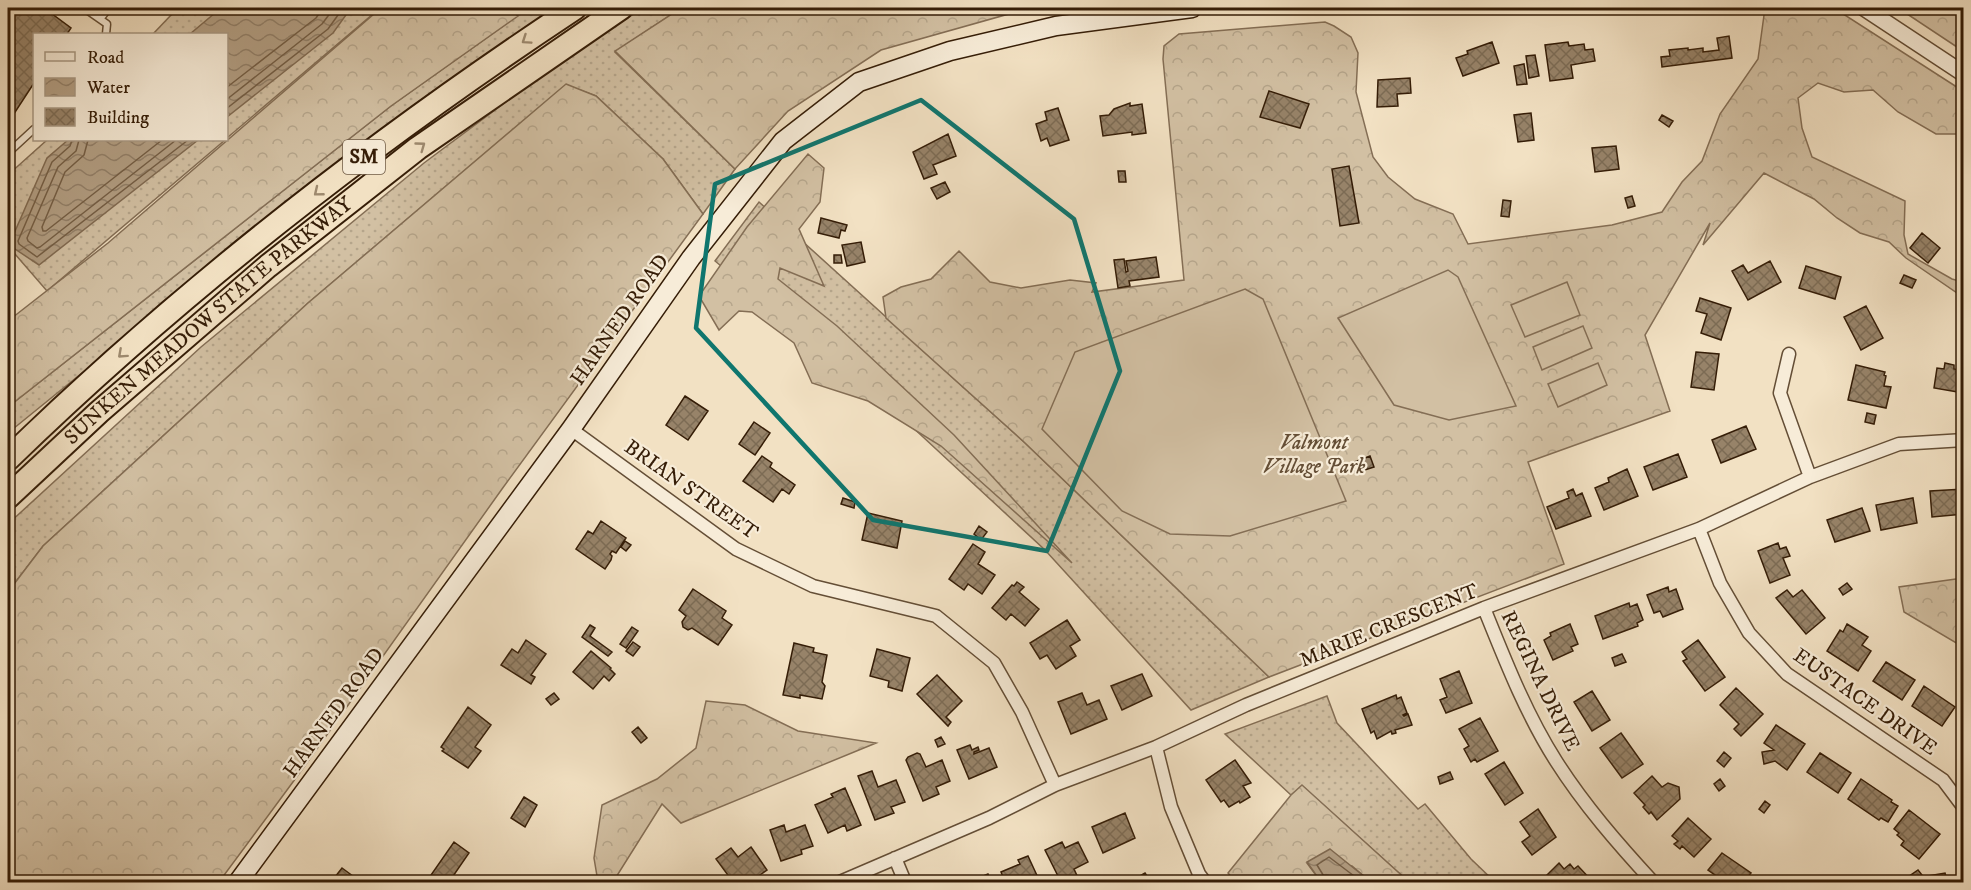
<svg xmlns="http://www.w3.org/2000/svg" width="1971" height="890" viewBox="0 0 1971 890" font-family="'IM FELL DW Pica',serif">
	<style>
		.grass { fill: url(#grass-dots); stroke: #846e55; stroke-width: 1.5 }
		.forest { fill: url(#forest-crowns); stroke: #846e55; stroke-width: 1.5 }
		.garden { fill: #d2c0a3; stroke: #846e55; stroke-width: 1.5 }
		.water { fill: url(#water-waves); stroke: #806a51; stroke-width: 1.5 }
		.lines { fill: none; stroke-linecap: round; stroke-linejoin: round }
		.shore { stroke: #745e45; stroke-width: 1.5 }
		.building { fill: url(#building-cross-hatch); stroke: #351d07; stroke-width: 1.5 }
		.service-casing { stroke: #644e36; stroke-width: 9 }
		.minor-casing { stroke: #644e36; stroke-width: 15 }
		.tertiary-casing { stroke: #644e36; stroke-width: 18 }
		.secondary-casing { stroke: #351d07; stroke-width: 21 }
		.motorway-casing { stroke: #351d07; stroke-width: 26 }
		.service { stroke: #f7ecd8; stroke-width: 6 }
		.minor { stroke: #f7ecd8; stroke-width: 12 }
		.tertiary { stroke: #f7ecd8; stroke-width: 15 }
		.secondary { stroke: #f7ecd8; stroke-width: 18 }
		.motorway { stroke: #f2e1c3; stroke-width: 22 }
		.oneway { stroke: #9d896e }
		.marked { fill: none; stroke: #0f766e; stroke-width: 4.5; stroke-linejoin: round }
		.labels { text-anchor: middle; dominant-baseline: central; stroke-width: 4.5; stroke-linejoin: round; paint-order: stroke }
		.shield { fill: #f7ecd8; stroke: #6f5b46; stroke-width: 1.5 }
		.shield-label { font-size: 20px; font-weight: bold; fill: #351d07 }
		.street-label { font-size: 21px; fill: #351d07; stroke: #f7ecd8 }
		.park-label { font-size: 21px; font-style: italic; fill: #644e36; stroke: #f7ecd8 }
	</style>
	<defs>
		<pattern id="grass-dots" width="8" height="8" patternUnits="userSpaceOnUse" patternTransform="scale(1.5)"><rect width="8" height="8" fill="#d2c0a3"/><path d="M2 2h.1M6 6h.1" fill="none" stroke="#b5a58b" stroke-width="1.8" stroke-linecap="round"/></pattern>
		<pattern id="forest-crowns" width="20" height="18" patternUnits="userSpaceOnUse" patternTransform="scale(1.5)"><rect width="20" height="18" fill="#d2c0a3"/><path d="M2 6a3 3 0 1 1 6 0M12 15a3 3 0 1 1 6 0" fill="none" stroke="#b5a58b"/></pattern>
		<pattern id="water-waves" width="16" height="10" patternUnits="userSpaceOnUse" patternTransform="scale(1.5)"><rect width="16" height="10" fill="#b29e83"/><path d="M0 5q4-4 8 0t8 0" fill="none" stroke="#928069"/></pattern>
		<pattern id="building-cross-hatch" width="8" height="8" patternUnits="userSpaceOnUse" patternTransform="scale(1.5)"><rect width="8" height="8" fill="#978369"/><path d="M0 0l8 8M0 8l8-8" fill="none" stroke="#7c6b54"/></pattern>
	</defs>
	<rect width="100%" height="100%" fill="#f2e1c3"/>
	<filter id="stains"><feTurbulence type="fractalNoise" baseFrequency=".00333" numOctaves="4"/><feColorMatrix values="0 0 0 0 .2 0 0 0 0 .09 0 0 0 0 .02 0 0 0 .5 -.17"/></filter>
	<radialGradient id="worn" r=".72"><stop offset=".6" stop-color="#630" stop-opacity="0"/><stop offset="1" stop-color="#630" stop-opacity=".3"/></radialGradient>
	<!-- grass -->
	<path class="grass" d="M183 8H380L227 138 226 34H153L174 12Z
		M507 8H556L389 124 8 433V407L391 106 517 16Z
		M643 8H681L615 52 735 169 703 214 663 159 596 96 566 85 308 303 43 546 8 592V524L201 347 424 163 566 57Z
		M47 140H225L47 291 8 246 9 174Z
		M759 202 1024 442 1269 677 1191 710 1045 550 895 411 715 261Z
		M1327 696 1337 723 1418 809 1425 804 1471 859 1495 882H1409L1302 786 1291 795 1225 734Z"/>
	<!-- forest -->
	<path class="forest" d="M381 8H507L518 16 391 106 8 407V321L108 243Z
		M681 8H1030L881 50 788 111 735 169 615 51Z
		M1765 8H1834L1963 91V131L1961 134H1936L1898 112 1873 90 1844 92 1818 83 1798 98 1802 128 1812 157 1905 201 1904 235 1908 254 1952 279 1963 282V297L1906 258 1889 242 1860 233 1837 218 1814 199 1764 173 1703 245 1710 223 1645 335 1670 411 1528 462 1564 564 1269 677 1024 442 886 318 883 297 901 287 931 279 959 251 990 282 1021 288 1070 280 1096 283 1092 292 1184 280 1163 59 1164 46 1179 34 1325 22 1334 26 1351 37 1358 53 1356 92 1373 157 1388 177 1415 199 1453 214 1468 244 1612 225 1662 212 1682 182 1702 161 1720 114 1758 59Z
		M1898 8 1925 10 1929 8H1963V51Z
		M566 84 596 96 663 159 703 214 502 489 304 767 219 882H8V592L43 546 308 303Z
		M808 154 824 168 820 202 799 229 824 286 780 268 778 279 837 326 954 435 1072 563 941 446 868 401 812 383 794 343 752 312 739 311 719 330 699 296 747 227Z
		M1963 578H1964L1963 647 1904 612 1899 587Z
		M706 701 745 705 798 731 876 743 681 823 662 804 613 882H598L594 858 602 805 657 779 696 748Z
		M1302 785 1409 882H1371L1352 866 1307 863 1321 882H1236L1228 873 1291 795Z"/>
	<!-- garden -->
	<path class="garden" d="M1448 270 1458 277 1516 406 1449 420 1394 405 1338 318Z
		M1567 282 1580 315 1525 337 1511 305Z
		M1245 289 1263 299 1346 501 1230 536 1170 534 1122 511 1042 429 1075 352Z
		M1583 326 1592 348 1542 370 1533 347Z
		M1598 363 1607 385 1558 407 1548 384Z"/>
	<!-- water -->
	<path class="water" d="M221 8H351L333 33 227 117 226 34H190Z
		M68 140H198L39 265 9 245 47 158Z
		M1330 849 1371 882H1321L1307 862Z"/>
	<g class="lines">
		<!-- shore -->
		<path class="shore" d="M226 88 316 18 323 8
			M226 100 322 24 334 8
			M226 109 328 29 343 8
			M72 140 70 146 52 162 18 241 19 244 37 257 188 140
			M79 140 76 151 58 167 27 238 28 241 37 248 40 247 176 140
			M88 140 84 155 65 172 42 227 43 231H46L162 140
			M1325 882V878L1317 865 1329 857 1362 882"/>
	</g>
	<!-- building -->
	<path class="building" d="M8 8H44L71 28 67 34H34V83L8 123Z
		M1729 36 1732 58 1662 67 1661 57 1670 56 1669 50 1688 48V50L1703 48V52L1719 50 1717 38Z
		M1492 42 1499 63 1463 76 1456 58 1468 54 1467 51Z
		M1568 42 1569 46 1584 44 1585 50 1593 49 1595 61 1571 65 1573 78 1550 81 1545 45Z
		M1535 55 1539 76 1529 78 1526 56Z
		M1524 64 1527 84 1517 85 1514 66Z
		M1410 78 1411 93 1397 94 1398 106 1377 107 1378 80Z
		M1269 91 1309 104 1300 128 1260 117Z
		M1130 103V106L1142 104 1146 133 1132 135V132L1103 136 1100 116 1109 115 1114 109Z
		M1058 108 1069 140 1050 146 1047 138 1041 141 1036 124 1047 120 1045 112Z
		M1531 113 1534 140 1518 142 1514 115Z
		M1662 115 1673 121 1669 127 1659 120Z
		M948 134 956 156 933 165 937 174 924 179 913 152Z
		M1616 146 1619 169 1595 172 1592 148Z
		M1349 166 1359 223 1340 226 1332 169Z
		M1118 171H1125L1126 182H1119Z
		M945 182 950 192 937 199 931 188Z
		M1632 196 1635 206 1628 208 1625 198Z
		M1503 200 1511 201 1509 217 1501 216Z
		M821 218 847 225 845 231 841 230 839 238 818 233Z
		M1922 233 1940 248 1928 263 1910 248Z
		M861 242 865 262 847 266 842 245Z
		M834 255H841L842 263H834Z
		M1156 257 1159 277 1129 281 1130 286 1118 288 1114 260 1124 259 1126 272 1128 271 1126 261Z
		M1770 261 1781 282 1748 300 1732 271 1743 265 1748 273Z
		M1806 266 1841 277 1835 299 1799 288Z
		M1904 275 1916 280 1912 288 1900 283Z
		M1700 298 1731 308 1721 340 1701 333 1707 314 1696 311Z
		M1866 306 1883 338 1861 350 1844 317Z
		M1696 352 1719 354 1714 390 1691 387Z
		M1945 363 1954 365V369L1964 371V393L1934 388 1937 368 1944 369Z
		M1856 365 1885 372 1884 375 1886 376 1884 386 1891 387 1886 408 1848 400Z
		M685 396 708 411 688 440 666 425Z
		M1867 413 1876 415 1874 424 1865 422Z
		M754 422 770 433 755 455 739 444Z
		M1746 426 1756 449 1721 463 1712 440Z
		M1678 454 1687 477 1653 490 1644 467Z
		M762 456 772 463 770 467 795 485 789 494 782 489 773 502 743 481Z
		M1370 456 1374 467 1355 473 1352 463Z
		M1627 469 1638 496 1604 510 1595 488 1609 482 1608 478Z
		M1573 489 1576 496 1582 493 1591 516 1556 529 1547 507 1569 498 1567 492Z
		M1964 489V514L1932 517 1930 491Z
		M843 498 855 502 854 508 841 504Z
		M1913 498 1917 523 1881 530 1876 505Z
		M1862 508 1870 531 1835 542 1827 520Z
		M868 513 902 521 897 548 862 540Z
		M601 521 626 538 616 553 612 551 610 554 612 556 611 560 605 569 576 549 588 531 593 534Z
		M979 526 987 532 981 540 974 534Z
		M625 541 631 545 626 551 621 547Z
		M1778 543 1780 549 1786 547 1790 556 1783 558 1790 575 1770 583 1758 551Z
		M973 544 985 552 978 564 995 575 982 594 968 584 964 590 949 579Z
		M1017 582 1024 587 1019 592 1039 609 1025 626 1011 614 1006 620 992 608 1012 585 1014 586Z
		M1847 583 1852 589 1843 595 1839 589Z
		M1668 587 1669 592 1676 589 1683 609 1663 617 1660 611 1654 613 1647 595Z
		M693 589 726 611 722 618 732 625 718 645 692 628 688 630 683 627 682 622 686 616 679 610Z
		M1787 590 1793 597 1802 590 1825 618 1806 634 1776 598Z
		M1629 603 1630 607 1637 604 1643 620 1637 623 1638 626 1603 639 1595 616Z
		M1067 620 1080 640 1070 646 1076 656 1056 669 1047 655 1040 659 1030 643Z
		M1570 624 1578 644 1571 647 1573 651 1553 660 1544 640 1551 636 1550 633Z
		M1847 624 1868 637 1862 645 1871 651 1858 671 1827 651 1840 630 1843 632Z
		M590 625 595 628 590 636 612 652 608 656 582 637Z
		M632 627 638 631 626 648 620 644Z
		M526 640 546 654 531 675 535 677 531 684 501 665 512 649 518 653Z
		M1698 640 1725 677 1705 691 1683 661 1687 659 1682 652Z
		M633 642 640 647 633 656 626 651Z
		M794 643 814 648 813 652 827 655 822 682 825 686 822 699 800 695V698L783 695Z
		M877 649 910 658 902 691 888 687 889 681 870 676Z
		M591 651 611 668 610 669 615 674 609 681 604 676 593 689 573 672Z
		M1622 654 1626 662 1615 666 1612 658Z
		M1886 662 1915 680 1902 700 1873 681Z
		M1459 671 1472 703 1446 713 1440 700 1447 697 1440 679Z
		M1142 674 1152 696 1122 710 1111 686Z
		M937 675 962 701 946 717 951 722 948 726 917 694Z
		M1924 686 1955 707 1942 726 1912 706Z
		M1736 688 1763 714 1741 736 1734 729 1739 724 1720 705Z
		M1592 691 1610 720 1592 731 1574 702Z
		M554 693 559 699 551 705 546 699Z
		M1082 693 1087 705 1099 700 1107 719 1071 734 1058 702Z
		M1396 695 1397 699 1401 697 1407 713 1403 715 1404 716 1408 714 1412 725 1395 730 1396 733 1392 734 1391 731 1377 739 1374 731 1371 733 1362 709Z
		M468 707 491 725 475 747 481 751 468 768 442 751 444 749 441 747Z
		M1480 718 1498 751 1477 762 1475 759 1471 762 1464 749 1469 746 1459 729Z
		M1776 725 1805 744 1787 770 1775 761 1764 764 1762 752 1774 750 1764 743Z
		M638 727 647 738 641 743 632 732Z
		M1621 733 1643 764 1622 778 1600 748Z
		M941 737 945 744 938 747 935 740Z
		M970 745 972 750 978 747 979 750 974 752V754L989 748 997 767 969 779 957 750Z
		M1724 752 1731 758 1724 767 1717 761Z
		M917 753 920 754 926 767 942 760 950 781 936 787 939 794 923 801 906 760 908 757Z
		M1820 753 1851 773 1838 793 1807 772Z
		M1235 760 1251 783 1243 786 1250 797 1240 803 1239 801 1229 807 1224 800 1221 802 1206 780Z
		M1504 762 1523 793 1505 805 1485 774Z
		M872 771 878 787 896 780 905 802 891 807 894 813 875 820 858 776Z
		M1450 772 1453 779 1440 784 1438 777Z
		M1652 776 1662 787 1668 783 1679 787 1680 799 1657 820 1651 812 1649 814 1643 807 1645 805 1634 793Z
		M1720 779 1725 786 1719 791 1714 784Z
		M1861 779 1892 800 1891 802 1898 806 1888 822 1881 818 1879 820 1848 799Z
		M845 788 861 825 847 831 845 825 828 833 815 805 833 797 831 794Z
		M524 797 537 805 525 827 511 818Z
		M1765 801 1770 805 1764 813 1759 809Z
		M1538 809 1556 837 1532 855 1522 842 1530 836 1520 822Z
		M1909 810 1940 834 1919 859 1901 845 1904 841 1897 835 1899 833 1894 829Z
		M1125 813 1135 838 1103 853 1092 827Z
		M1688 818 1711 839 1694 857 1682 846 1680 849 1674 844 1678 841 1672 836Z
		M784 825 786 832 805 825 813 846 801 850 802 854 781 861 770 830Z
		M454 842 469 853 449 882H441L431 875Z
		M1062 842 1065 848 1078 842 1088 862 1074 869 1079 880 1075 882H1061L1045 850Z
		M751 847 767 870 750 882H733L716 859 731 848 738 857Z
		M1722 853 1751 873 1744 882H1725L1708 870Z
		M1028 856 1040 882H1005L1001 872 1020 864 1018 860Z
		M1559 863 1564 869 1570 864 1574 869 1578 866 1593 882H1548L1544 878Z
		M342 868 361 882H331Z
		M1918 870 1922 875 1912 882 1908 877Z
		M1145 873 1151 882H1129Z
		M1945 873 1947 881 1953 880V882H1928L1927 876Z
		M988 874 992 882H975L974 880Z"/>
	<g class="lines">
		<!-- service casing -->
		<g class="service-casing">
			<path id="service" d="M84 8 107 24 106 34
				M100 19 109 8
				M8 153 34 129"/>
		</g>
		<!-- minor casing -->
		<g class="minor-casing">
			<path id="minor" d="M1789 354 1780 393 1810 477
				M571 429 736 549 813 586 936 616 994 663 1022 712 1055 785
				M1699 529 1720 583 1749 633 1787 674 1943 780 1964 808
				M1484 608C1505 660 1526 714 1556 761 1584 805 1618 844 1653 882
				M1156 747 1171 807 1199 874 1205 882
				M895 858 905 882
				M840 882 989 818 1055 785 1156 747 1246 705 1484 608 1699 529 1810 477 1899 444 1964 440"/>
		</g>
		<!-- tertiary casing -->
		<g class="tertiary-casing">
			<path id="tertiary" d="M1864 8 1964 74"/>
		</g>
		<!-- secondary casing -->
		<g class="secondary-casing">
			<path id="secondary" d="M238 882 571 429 691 258 783 141 859 82 950 51 1056 26 1192 8"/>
		</g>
		<!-- motorway casing -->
		<g class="motorway-casing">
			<g id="motorway">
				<path d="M8 459C181 291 374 141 575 8"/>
				<path id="s1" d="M8 497 99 412 268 266 418 148 621 8"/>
			</g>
		</g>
		<!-- service -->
		<use href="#service" class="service"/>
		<!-- minor -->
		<use href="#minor" class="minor"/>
		<!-- tertiary -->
		<use href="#tertiary" class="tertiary"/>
		<!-- secondary -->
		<use href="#secondary" class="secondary"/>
		<!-- motorway -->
		<use href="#motorway" class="motorway"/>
	</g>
	<!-- one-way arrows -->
	<defs><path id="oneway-chevron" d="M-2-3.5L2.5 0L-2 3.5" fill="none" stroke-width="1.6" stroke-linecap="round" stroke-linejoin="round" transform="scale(1.5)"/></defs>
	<g class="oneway">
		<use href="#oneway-chevron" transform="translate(526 40) rotate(146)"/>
		<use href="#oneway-chevron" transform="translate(421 146) rotate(-36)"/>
		<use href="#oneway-chevron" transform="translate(318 192) rotate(141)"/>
		<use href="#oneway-chevron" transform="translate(122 354) rotate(138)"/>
	</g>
	<!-- marked area -->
	<path class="marked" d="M921 100 1074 219 1120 371 1047 551 873 520 696 328 715 184Z"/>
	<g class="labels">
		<!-- shield labels -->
		<rect class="shield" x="343" y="140" width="42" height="34" rx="4.5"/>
		<g class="shield-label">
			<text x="364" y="157">SM</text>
		</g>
		<!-- street labels -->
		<g class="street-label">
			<text transform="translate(620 320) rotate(-55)">HARNED ROAD</text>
			<text stroke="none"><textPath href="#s1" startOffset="267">SUNKEN MEADOW STATE PARKWAY</textPath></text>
			<text transform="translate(691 490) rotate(35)">BRIAN STREET</text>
			<text transform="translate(1389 626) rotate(-22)">MARIE CRESCENT</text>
			<text transform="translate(1540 681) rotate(64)">REGINA DRIVE</text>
			<text transform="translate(1865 702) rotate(35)">EUSTACE DRIVE</text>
			<text transform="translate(334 713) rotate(-54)">HARNED ROAD</text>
		</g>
		<!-- park labels -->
		<g class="park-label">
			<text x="1314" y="443">Valmont<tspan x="1314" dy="24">Village Park</tspan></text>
		</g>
	</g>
	<!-- margin -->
	<rect width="1971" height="890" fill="none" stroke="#f2e1c3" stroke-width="30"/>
	<rect x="9" y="9" width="1953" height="872" fill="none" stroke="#351d07" stroke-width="3"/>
	<rect x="15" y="15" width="1941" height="860" fill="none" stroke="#351d07" stroke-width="1.5"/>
	<!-- legend -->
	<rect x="33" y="33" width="195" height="108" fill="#f7ecd8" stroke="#a99984" stroke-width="1.5"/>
	<rect x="45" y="52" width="30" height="9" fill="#f7ecd8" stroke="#a99984" stroke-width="1.5"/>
	<text x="87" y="63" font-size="18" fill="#351d07">Road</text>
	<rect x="45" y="78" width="30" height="18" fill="url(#water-waves)" stroke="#a99984" stroke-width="1.5"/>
	<text x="87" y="93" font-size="18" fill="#351d07">Water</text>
	<rect x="45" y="108" width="30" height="18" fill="url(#building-cross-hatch)" stroke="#a99984" stroke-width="1.5"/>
	<text x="87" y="123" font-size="18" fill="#351d07">Building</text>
	<rect width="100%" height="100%" filter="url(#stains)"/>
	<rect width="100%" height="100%" fill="url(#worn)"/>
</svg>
